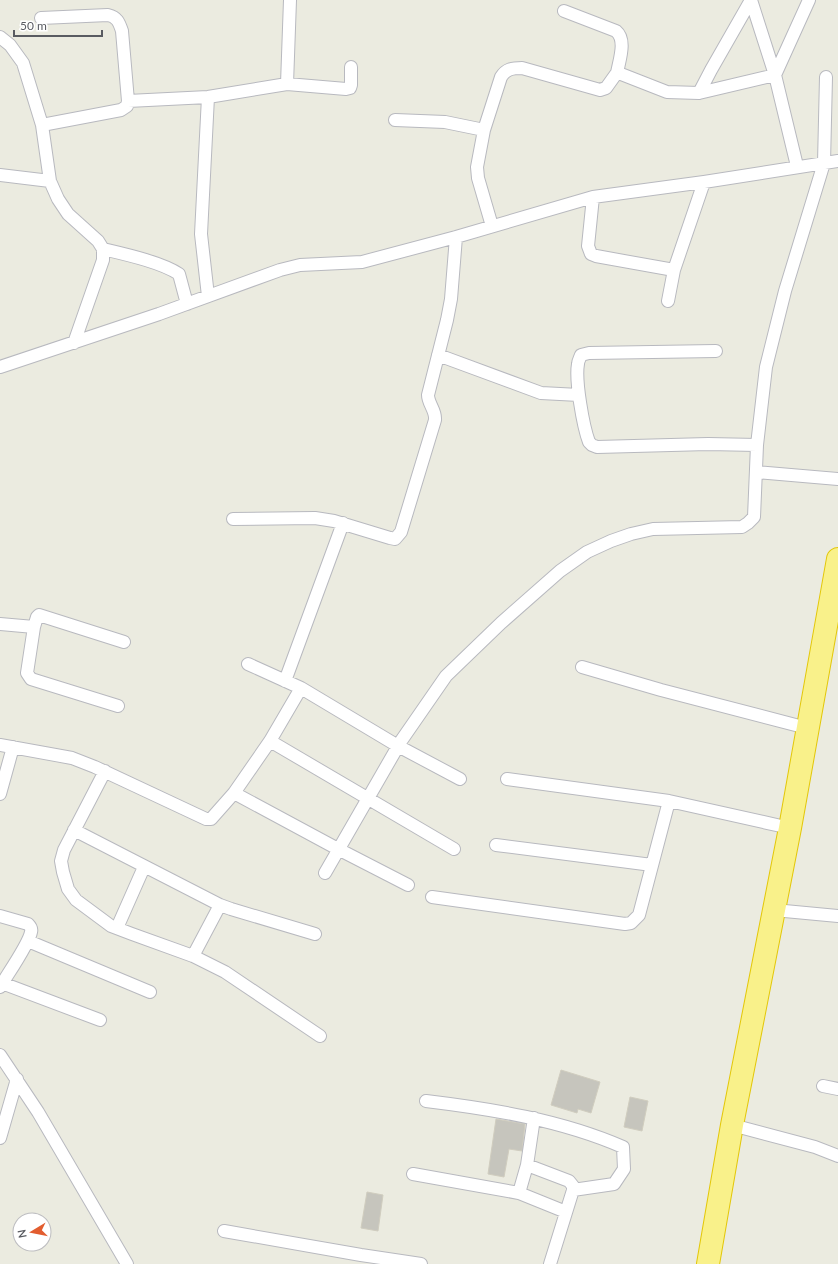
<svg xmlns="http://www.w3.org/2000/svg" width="838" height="1264" viewBox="0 0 838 1264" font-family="Lato,sans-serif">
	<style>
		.building { fill: #c6c5bd; stroke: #d0cdbf }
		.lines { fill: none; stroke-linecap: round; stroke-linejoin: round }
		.street-casing { stroke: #b8b9bf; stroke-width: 14 }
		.highway-casing { stroke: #e3c708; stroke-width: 24 }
		.street { stroke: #fff; stroke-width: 12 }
		.highway { stroke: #f9f18a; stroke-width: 22 }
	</style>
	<rect width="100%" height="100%" fill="#ebebe0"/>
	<!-- building -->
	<path class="building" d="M561 1070 600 1082 591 1113 578 1109 577 1113 551 1105Z
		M630 1097 648 1101 642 1131 624 1127Z
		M496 1119 525 1124 522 1151 509 1149 504 1177 488 1174Z
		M367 1192 383 1195 378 1231 361 1228Z"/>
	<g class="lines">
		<!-- street casing -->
		<g class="street-casing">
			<path id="street" d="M751 0 775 75 797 166
				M564 11 616 31C627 40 619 61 617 73
				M41 18 108 15C117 17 119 22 122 31L128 101 127 106 121 110 42 125
				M0 37 10 45 23 63 42 125 50 181 58 199 68 214 98 241 103 249V260L74 343
				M287 84 290 0
				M699 93 711 70 751 0
				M208 97 201 234 208 296
				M128 101 208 97 287 84 346 89 350 88 351 85V67
				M395 120 445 122 484 130
				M0 175 50 181
				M593 197 588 246 591 254 596 256 674 270
				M492 226 478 178 477 167 484 130 501 77C506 69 512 68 522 68L600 90 606 88 616 74H621L667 92 699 93 775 75 809 0
				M103 249C124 254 161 262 179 274L187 304
				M668 301 674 270 704 182
				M716 351 589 353 581 355C580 358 578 361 578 364 575 380 583 426 589 442L592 445 597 447 708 444 757 445
				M438 355 541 393 579 395
				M0 367 159 314 280 270 300 265 362 262 456 237 593 197 704 182 838 161
				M756 472 838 479
				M233 519 315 518 334 521 390 538 395 539 401 532 435 420C436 410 428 404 428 395L447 320 451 299 456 237
				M0 624 34 627
				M248 664 301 688 398 746 460 779
				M582 667 661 690 807 728
				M285 681 343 523
				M118 706 31 679 27 673 34 627 37 617 39 615 124 642
				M270 741 454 849
				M0 745 72 758 95 767 206 819H211L234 793 270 741 301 688
				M105 771 64 850 61 861 63 872 68 889 76 900 111 926 132 934 193 956 225 972 320 1036
				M507 779 669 801 790 828
				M234 793 338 849 408 885
				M0 794 13 747
				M74 830 220 905 231 909 315 934
				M496 845 652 865
				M325 873 401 741 446 676 501 623 560 571 587 552 611 541 631 534 653 529 742 527 748 523 754 517 757 445 766 367 785 291 824 163 826 77
				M432 897 625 924 631 923 639 915 669 801
				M774 910 838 916
				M0 916 28 924C31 927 32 929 31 932 29 944 7 975 0 987
				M117 928 144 867
				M28 941 150 992
				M193 956 220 905
				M2 983 100 1020
				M0 1055 38 1112 127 1264
				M823 1086 838 1089
				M426 1101C492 1109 561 1120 623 1147L624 1169 614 1184 573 1190
				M732 1125 815 1147 838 1156
				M0 1138 17 1079
				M527 1165 569 1181 573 1186V1190L550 1264
				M413 1174 519 1193 566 1212
				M519 1193 527 1165 534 1118
				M224 1231 361 1255 421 1264"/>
		</g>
		<!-- highway casing -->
		<g class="highway-casing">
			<path id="highway" d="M708 1264 732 1125 790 828 838 559"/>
		</g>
		<!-- street -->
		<use href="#street" class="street"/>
		<!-- highway -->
		<use href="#highway" class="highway"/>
	</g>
	<!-- north arrow -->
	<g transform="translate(32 1232) rotate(260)"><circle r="19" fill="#ffffff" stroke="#bdbdc0"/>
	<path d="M0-3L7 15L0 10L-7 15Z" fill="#e25d2f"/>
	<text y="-6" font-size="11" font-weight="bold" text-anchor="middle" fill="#595b61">N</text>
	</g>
	<!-- scale -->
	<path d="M14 30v6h88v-6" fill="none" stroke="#595b61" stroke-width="2"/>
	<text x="20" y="30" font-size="12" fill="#595b61" stroke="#ffffff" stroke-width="3" paint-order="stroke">50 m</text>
</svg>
